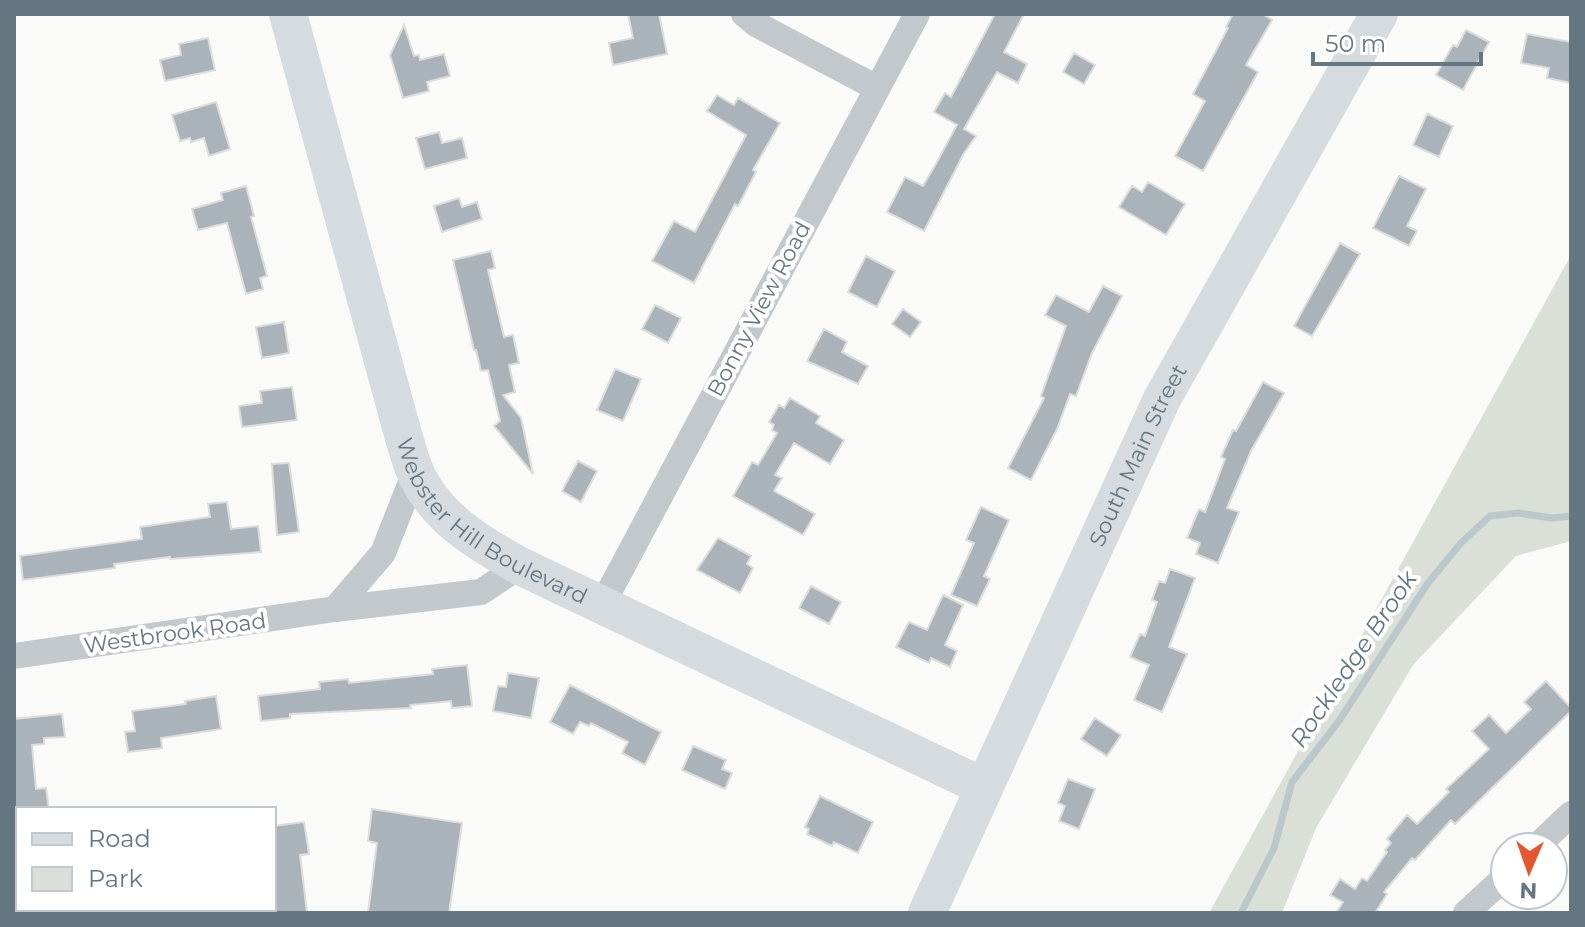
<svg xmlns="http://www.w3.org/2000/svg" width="1585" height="927" viewBox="0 0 1585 927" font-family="Montserrat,sans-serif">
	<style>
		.green { fill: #dadfd7 }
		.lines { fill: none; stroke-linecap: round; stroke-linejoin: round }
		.stream { stroke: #bbc7cb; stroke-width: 7 }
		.building { fill: #aab3b9; stroke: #dcdcda; stroke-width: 2 }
		.street { stroke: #c3c8cc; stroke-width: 26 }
		.secondary { stroke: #d6dbdf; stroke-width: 38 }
		.labels { text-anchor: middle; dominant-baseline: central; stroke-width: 8; stroke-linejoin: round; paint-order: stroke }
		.street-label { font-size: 22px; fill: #657683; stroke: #fff }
		.water-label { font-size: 24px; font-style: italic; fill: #60757c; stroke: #fff }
	</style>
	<rect width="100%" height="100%" fill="#fafaf8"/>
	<!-- green -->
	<path class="green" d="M1571 255V541L1516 556 1413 665 1316 828 1282 913H1209Z"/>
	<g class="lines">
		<!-- stream -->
		<path class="stream" d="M1241 913 1274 848 1292 782 1339 721 1428 583 1461 543 1490 516 1518 513 1552 518 1571 516"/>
	</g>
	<!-- building -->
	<path class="building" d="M628 14H659L667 54 613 65 609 43 633 38Z
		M995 14H1024L1004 52 1027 64 1018 83 997 72 964 129 976 136 964 153 924 231 887 212 905 177 923 186 937 162 957 125 934 112 945 93 951 97Z
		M1233 14H1262L1272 20 1246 65 1258 72 1203 171 1175 156 1205 101 1193 94 1228 28 1226 27Z
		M404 25 414 56 419 55 420 60 444 54 450 76 427 82 429 91 403 98 390 55Z
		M1466 30 1489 42 1463 90 1436 75 1453 45 1457 47Z
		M1527 34 1571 42V83L1547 78 1549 68 1521 63Z
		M208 38 215 70 165 81 160 60 181 55 179 44Z
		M1074 53 1095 65 1084 84 1063 72Z
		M717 95 734 105 738 98 780 123 753 170 756 172 738 206 735 204 694 283 652 261 674 221 695 232 746 135 707 111Z
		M216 102 230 149 209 156 204 138 191 142 190 138 180 141 172 115Z
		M1427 114 1453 126 1439 157 1413 145Z
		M439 132 442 143 462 138 467 158 425 169 416 138Z
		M1399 176 1426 189 1407 226 1417 231 1409 246 1373 228Z
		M1148 182 1185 204 1166 235 1119 207 1132 186 1142 192Z
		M246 186 254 216 251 217 267 276 260 278 263 289 246 294 227 223 198 230 192 209 223 200 221 193Z
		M459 198 462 207 477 202 482 219 442 232 434 206Z
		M1340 243 1360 254 1312 336 1294 326Z
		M491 251 495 268 488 270 504 337 513 335 519 363 509 365 515 392 503 395 521 418 533 474 494 426 500 421 488 370 481 371 476 350H474L453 260Z
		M866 256 895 271 877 307 848 292Z
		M1103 286 1122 296 1092 353 1076 396 1070 394 1057 429 1031 480 1008 468 1044 398 1041 396 1066 326 1045 315 1056 295 1089 312Z
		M655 305 681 318 668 343 642 329Z
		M903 309 921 322 910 337 892 324Z
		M284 322 289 353 262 358 256 327Z
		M824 329 847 342 842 352 868 366 858 384 807 361Z
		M615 369 641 379 623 421 597 410Z
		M1263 382 1284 393 1251 451 1227 508 1239 512 1218 563 1196 554 1200 543 1187 538 1199 509 1205 512 1225 459 1221 457 1233 430 1236 431Z
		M292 387 297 420 242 427 239 406 262 403 260 391Z
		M790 398 820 416 816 423 844 440 830 464 794 443 775 475 782 478 774 491 815 514 803 535 733 496 752 462 758 465 777 433 772 430 774 425 769 422 779 405 784 408Z
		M578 461 597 471 581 502 562 491Z
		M289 463 299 532 277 535 272 464Z
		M227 502 231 529 258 526 261 552 170 559V557L114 564 115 568 23 580 20 556 142 539 140 527 210 517 208 504Z
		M981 507 1009 520 984 576 990 579 977 606 951 595 974 543 966 540Z
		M718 538 751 556 747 564 753 568 740 593 697 570Z
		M1170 569 1195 578 1169 647 1187 654 1162 712 1134 700 1149 665 1130 657 1140 634 1145 636 1157 602 1152 600 1159 581 1165 583Z
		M811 586 841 602 829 624 799 608Z
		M943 595 963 605 945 645 957 651 950 667 931 658 929 663 896 647 909 622 927 630Z
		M467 665 472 706 452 708 451 701 410 705 411 708 290 714V718L261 721 258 696 320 689 319 682 348 679 349 683 433 674 432 669Z
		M508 673 539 678 531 718 493 711 498 686 506 687Z
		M1546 681 1571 708V711L1455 824 1451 820 1415 860 1412 858 1384 892 1387 894 1375 913H1336L1343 902 1330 895 1340 879 1355 889 1362 878 1367 881 1387 852 1385 850 1391 843 1387 839 1407 815 1417 824 1449 792 1446 789 1489 749 1472 731 1489 715 1506 733 1531 709 1524 702Z
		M570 685 661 732 645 765 622 753 628 742 591 723 589 726 580 722 573 734 550 722Z
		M216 696 221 729 161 738 162 748 128 752 125 732 135 731 132 711 186 704 185 701Z
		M62 714 65 737 44 738V744L32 745 36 789 46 788 49 809H14V719Z
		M1095 718 1121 735 1107 756 1081 739Z
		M693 746 726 760 722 769 732 773 725 789 682 770Z
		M1068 779 1095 789 1079 829 1059 821 1065 806 1058 803Z
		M820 796 873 822 858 853 834 842 832 846 807 834 809 829 805 827Z
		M372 809 462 823 449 913H368L377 843 368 841Z
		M304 822 309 854 300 855 307 913H274V826Z"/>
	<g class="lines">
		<!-- street -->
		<path class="street" d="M744 14 756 24 877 88
			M602 605 917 14
			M335 609 383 553 415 472
			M14 656 335 609 481 592 520 566
			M1536 847 1571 814
			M1466 913 1505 877"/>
		<!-- secondary -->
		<g class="secondary">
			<path id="s1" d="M288 14 401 427C405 441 409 456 414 469 434 517 478 543 520 566L984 787"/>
			<path id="s2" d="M927 913 1162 399 1379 14"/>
		</g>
	</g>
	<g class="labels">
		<!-- street labels -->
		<g class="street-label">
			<text transform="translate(759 309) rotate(-62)">Bonny View Road</text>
			<text stroke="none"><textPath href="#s2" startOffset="504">South Main Street</textPath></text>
			<text stroke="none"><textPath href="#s1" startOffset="566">Webster Hill Boulevard</textPath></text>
			<text transform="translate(175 633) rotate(-8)">Westbrook Road</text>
		</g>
		<!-- water labels -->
		<g class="water-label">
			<text transform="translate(1353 659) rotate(-56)">Rockledge Brook</text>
		</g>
	</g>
	<!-- border -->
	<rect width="1585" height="927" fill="none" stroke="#657683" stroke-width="32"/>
	<!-- legend -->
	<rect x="16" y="807" width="260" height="104" fill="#ffffff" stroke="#c1c8cd" stroke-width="2"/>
	<rect x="32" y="833" width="40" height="12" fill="#d6dbdf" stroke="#c1c8cd" stroke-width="2"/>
	<text x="88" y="847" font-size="24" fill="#657683">Road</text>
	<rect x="32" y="867" width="40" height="24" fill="#dadfd7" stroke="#c1c8cd" stroke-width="2"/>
	<text x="88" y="887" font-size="24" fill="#657683">Park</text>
	<!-- north arrow -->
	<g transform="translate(1529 871) rotate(182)"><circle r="38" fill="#ffffff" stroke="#c1c8cd" stroke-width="2"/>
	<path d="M0-6L14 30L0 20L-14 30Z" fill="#e4572e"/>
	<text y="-12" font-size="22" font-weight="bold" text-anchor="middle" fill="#657683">N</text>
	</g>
	<!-- scale -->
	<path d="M1313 52v12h168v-12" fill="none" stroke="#657683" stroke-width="4"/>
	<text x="1325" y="52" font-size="24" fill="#657683" stroke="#ffffff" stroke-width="6" paint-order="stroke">50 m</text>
</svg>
